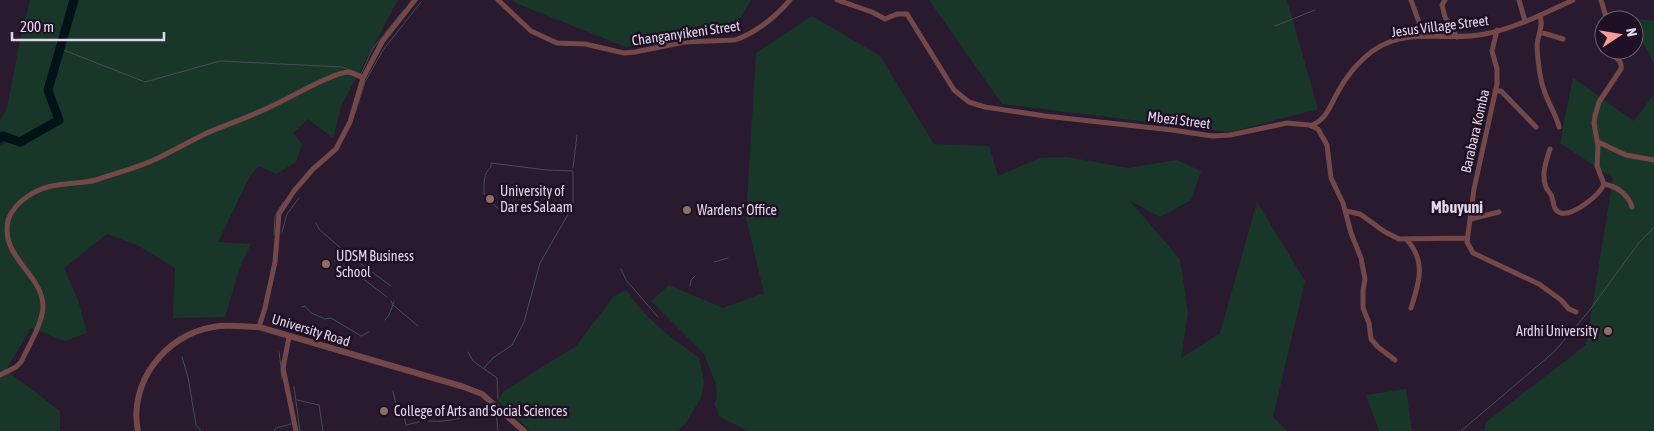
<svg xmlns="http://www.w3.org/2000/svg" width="1654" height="431" viewBox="0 0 1654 431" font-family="'Asap Condensed',sans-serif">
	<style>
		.green { fill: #193729 }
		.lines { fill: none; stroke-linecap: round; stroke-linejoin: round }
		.stream { stroke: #444e55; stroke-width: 1 }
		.river { stroke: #001317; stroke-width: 9 }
		.minor { stroke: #744849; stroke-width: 5 }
		.tertiary { stroke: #744849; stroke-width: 6 }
		.education-dot { fill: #8d6e63; stroke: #201026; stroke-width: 2 }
		.labels { text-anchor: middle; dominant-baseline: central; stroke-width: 5; stroke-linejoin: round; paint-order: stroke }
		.street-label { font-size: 14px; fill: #e1d7e6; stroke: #201026 }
		.poi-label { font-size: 14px; fill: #e1d7e6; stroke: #201026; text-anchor: start }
		.quarter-label { font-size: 16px; font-weight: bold; fill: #e1d7e6; stroke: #201026 }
	</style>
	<rect width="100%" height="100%" fill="#291a30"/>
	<!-- green -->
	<path class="green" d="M30 0H398L341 106 333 138 308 119 293 133 302 144 296 162 276 174 259 166 250 176 218 242 251 244 240 267 225 317 173 318 175 268 137 245 107 234 64 268 78 300 87 333 65 341 31 328 6 370 60 411V431H0V145L11 141 5 139 0 132V120L7 108 19 45Z
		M512 0H751L734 28 626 47 518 4Z
		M929 0H1287L1318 109 1230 132 1002 104Z
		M812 16 880 56 934 144 989 146 998 176 1040 158 1067 157 1129 168 1177 160 1201 171 1191 200 1160 217 1129 200 1180 259 1188 313 1181 358 1220 333 1257 202 1305 281 1273 417 1287 431H748L718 416V410L714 405 717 397 716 384 704 354 651 301 669 285 723 308 764 293 746 218 756 53Z
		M1631 18 1654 21V64L1634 25V20Z
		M1573 78 1634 121 1654 94V431H1484L1486 422 1586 345 1613 178 1560 143Z
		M626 290 642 311 664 332 699 358 704 381 701 398 685 424 677 431H531L498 401 504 391 576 346 614 296Z
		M1406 389 1412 431H1379L1366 395Z"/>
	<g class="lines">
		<!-- stream -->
		<path class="stream" d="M1275 26 1315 10
			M61 49 145 82 220 61 342 67 361 74 373 48 404 10
			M355 113 365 82 383 50 421 2
			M573 168 577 135
			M316 223 319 229 345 252 391 286
			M282 232 287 214 299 198
			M274 235 275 216 283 202
			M334 260 357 274 387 297
			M714 262 728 258
			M621 269 626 280 658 317
			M690 286 691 280 695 276
			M391 301 393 305 418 326
			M302 307 305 306 311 313 323 318
			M324 319 331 318 361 336 369 332
			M385 320 389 315 394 302
			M279 352 281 366
			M468 352 473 361 497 378 498 399
			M182 357 188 377 196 425 201 431
			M484 368 493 358 512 345 524 322 540 263 573 206V171L546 170 491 163V167C483 174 484 183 484 194L501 212
			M281 370 282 379
			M294 387 300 431
			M393 391 398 414 403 412 406 425 419 422
			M297 400 319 405 323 431
			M496 411 498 431
			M429 421C450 423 470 416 490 408
			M274 431 276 428 291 424
			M1461 431 1554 352 1589 311 1638 244 1654 227"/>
		<!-- river -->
		<path class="river" d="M0 138 3 136 20 142 59 120 48 90 74 0"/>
		<!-- minor -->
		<path class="minor" d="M498 0 531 31 557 43 585 44 624 53 635 52 685 42 735 40C756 33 776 16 790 0
			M837 0 872 12 885 19 897 14H907L954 90 969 102 985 107 1045 116 1172 130 1212 136 1230 135 1287 123 1309 125 1318 129 1327 145 1331 178 1343 203 1351 233 1361 258 1365 279 1363 290V308L1369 323 1371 339 1378 347 1395 360
			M1411 0 1424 36
			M1445 0 1442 5 1445 17 1457 37
			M1519 0 1525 21
			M1601 0 1607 20
			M1540 16C1544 27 1537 36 1537 47 1538 61 1539 77 1544 90 1548 103 1556 114 1559 127
			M1497 30 1492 51 1497 69V84L1474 189 1467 242 1473 253 1539 284 1561 300 1569 309 1576 312
			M1540 32 1563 39
			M1495 91H1501L1504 94 1536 127
			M1312 125C1327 120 1331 103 1339 90 1349 72 1367 51 1387 43 1417 30 1453 41 1485 34 1516 28 1545 13 1573 0
			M1598 142 1626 155 1654 160
			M1550 149C1546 162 1541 174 1546 187 1547 191 1551 193 1552 197 1554 203 1553 211 1561 213 1573 216 1600 195 1604 184L1597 166 1598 146 1594 123 1595 116 1599 102 1621 69C1623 57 1610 56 1602 50L1604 38
			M1604 184C1616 186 1628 194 1632 207
			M1346 211 1360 214 1385 232 1399 239 1467 238
			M1471 219 1499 212
			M1406 239C1427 261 1419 283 1411 308
			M259 327 265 308 275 262 279 214 294 191 313 169 336 149 350 122 363 78 382 42 415 0
			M289 337 283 368 296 431
			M0 375 16 367 21 362C28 347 43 323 43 306 42 273 0 258 8 220 15 200 39 187 58 185 71 183 84 183 96 180 116 173 137 168 156 159 173 151 190 141 207 133 228 124 249 117 270 107 286 100 333 72 349 72 353 73 358 76 363 78"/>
		<!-- tertiary -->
		<path class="tertiary" d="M138 431C128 383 165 335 213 327 227 324 244 327 259 327L464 387 482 394 524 431"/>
	</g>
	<!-- markers -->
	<g class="education-dot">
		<circle cx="490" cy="199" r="5"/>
		<circle cx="687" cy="210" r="5"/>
		<circle cx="326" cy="264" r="5"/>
		<circle cx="1608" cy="331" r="5"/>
		<circle cx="384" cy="411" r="5"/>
	</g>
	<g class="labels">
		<!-- street labels -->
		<g class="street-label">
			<text transform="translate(1440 26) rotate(-7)">Jesus Village Street</text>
			<text transform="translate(686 33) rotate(-8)">Changanyikeni Street</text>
			<text transform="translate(1179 120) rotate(7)">Mbezi Street</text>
			<text transform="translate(1475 131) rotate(-77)">Barabara Komba</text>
			<text transform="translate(311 330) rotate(17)">University Road</text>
		</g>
		<!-- poi labels -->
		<g class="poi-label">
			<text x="500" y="191">University of<tspan x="500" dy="16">Dar es Salaam</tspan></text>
			<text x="697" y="210">Wardens' Office</text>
			<text x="336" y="256">UDSM Business<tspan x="336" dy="16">School</tspan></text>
			<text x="1598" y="331" text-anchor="end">Ardhi University</text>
			<text x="394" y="411">College of Arts and Social Sciences</text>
		</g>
		<!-- quarter labels -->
		<g class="quarter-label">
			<text x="1457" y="207">Mbuyuni</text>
		</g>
	</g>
	<!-- north arrow -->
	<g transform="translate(1619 35) rotate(78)"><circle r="24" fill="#201026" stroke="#6d6073"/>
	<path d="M0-4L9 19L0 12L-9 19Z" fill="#f59b98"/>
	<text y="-8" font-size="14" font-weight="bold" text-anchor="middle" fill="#e1d7e6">N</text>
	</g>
	<!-- scale -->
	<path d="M12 32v8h152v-8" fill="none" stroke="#e1d7e6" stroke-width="2.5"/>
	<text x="20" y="32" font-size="15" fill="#e1d7e6" stroke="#201026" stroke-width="4" paint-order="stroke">200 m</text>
</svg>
